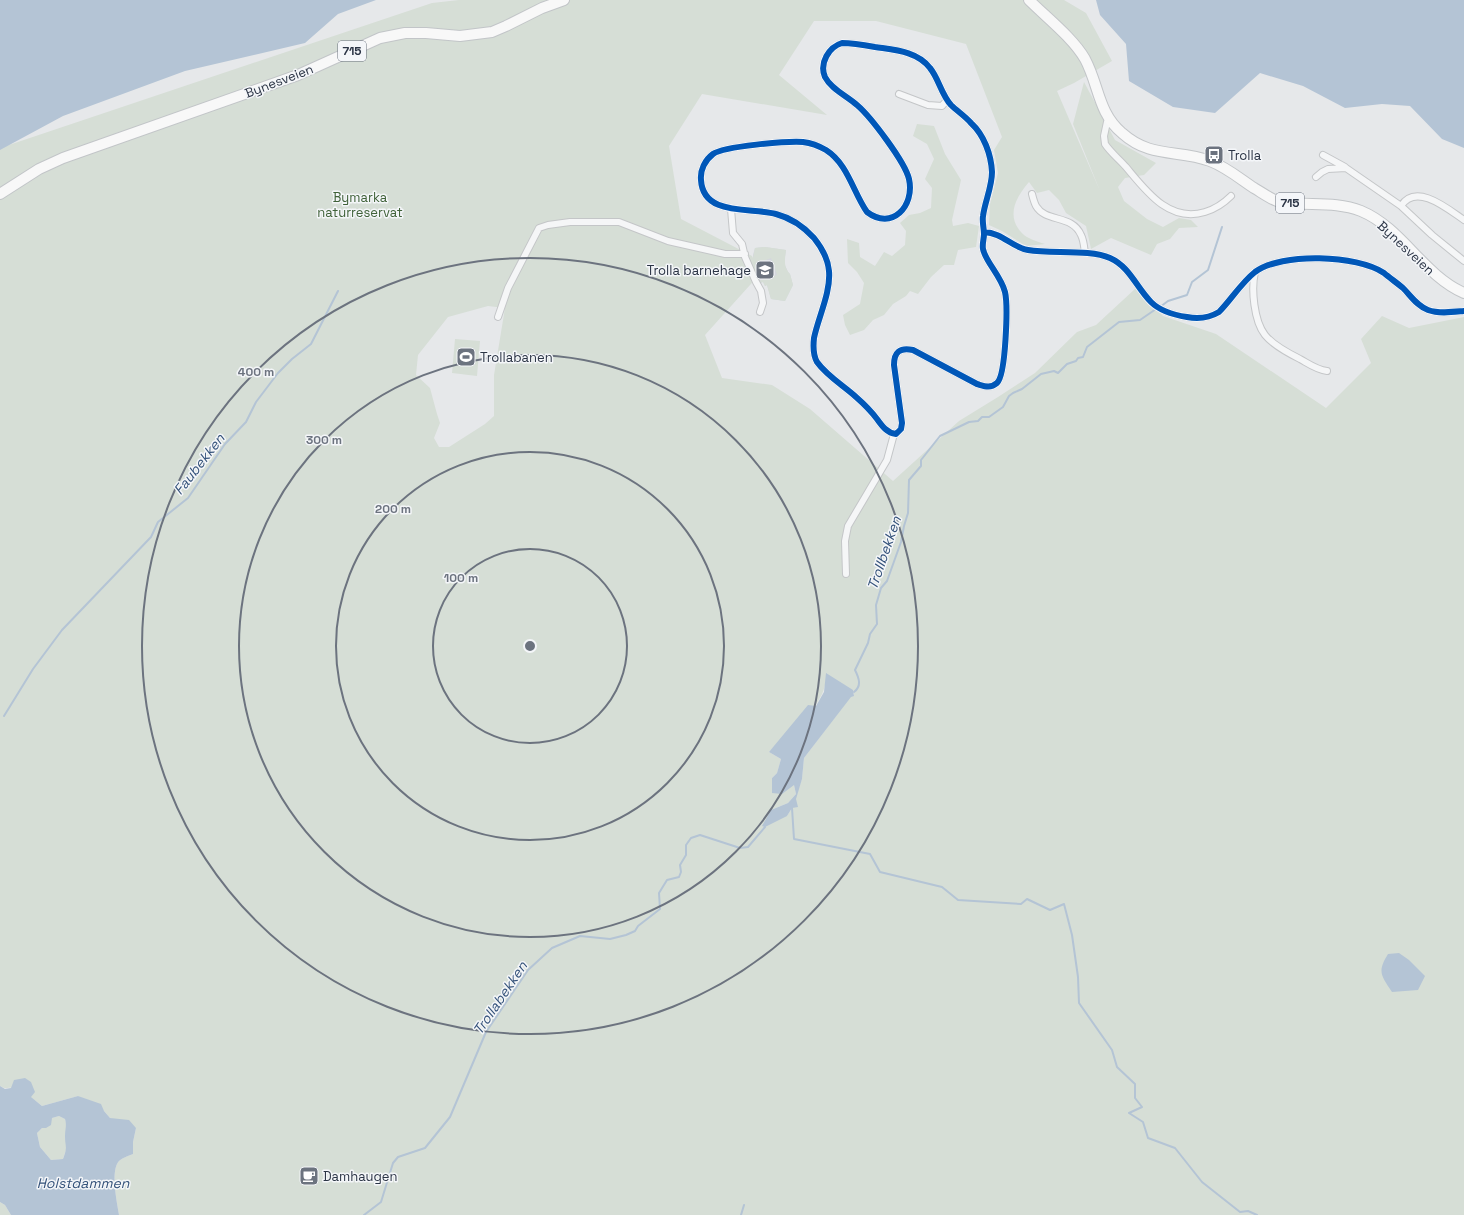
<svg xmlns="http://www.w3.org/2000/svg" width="1464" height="1215" viewBox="0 0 1464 1215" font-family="'Space Grotesk',sans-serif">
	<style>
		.built { fill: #d4d7dd }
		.green { fill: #d6ded6; fill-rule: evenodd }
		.water { fill: #b4c4d5; fill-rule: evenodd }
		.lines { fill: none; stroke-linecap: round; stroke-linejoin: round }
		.stream { stroke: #b4c4d5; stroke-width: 2 }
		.minor-casing { stroke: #c4c6c8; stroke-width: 8 }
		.primary-casing { stroke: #c2c5c8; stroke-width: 12 }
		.minor { stroke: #f5f6f7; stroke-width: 6 }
		.primary { stroke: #f8f8f8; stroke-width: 10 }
		.cycleway-casing { stroke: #f4f6f9; stroke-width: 8 }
		.cycleway { stroke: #0057b8; stroke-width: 6 }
		.ring { fill: none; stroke: #6c737f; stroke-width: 2 }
		.labels { text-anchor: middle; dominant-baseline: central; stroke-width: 3; stroke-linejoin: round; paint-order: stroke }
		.shield { fill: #f4f6f9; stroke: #676e7b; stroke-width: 1 }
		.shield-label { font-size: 12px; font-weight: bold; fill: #2b3445 }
		.street-label { font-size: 13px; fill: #2b3445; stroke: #f4f6f9 }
		.poi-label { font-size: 13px; fill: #2b3445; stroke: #f4f6f9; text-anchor: start }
		.park-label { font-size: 13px; fill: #3f6138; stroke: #f4f6f9 }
		.water-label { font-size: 14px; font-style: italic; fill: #34527a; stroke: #f4f6f9 }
		.centre { fill: #6c737f; stroke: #f4f6f9; stroke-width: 2 }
		.ring-label { font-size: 12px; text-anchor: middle; font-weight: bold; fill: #6c737f; stroke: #f4f6f9; stroke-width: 3; stroke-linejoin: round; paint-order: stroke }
	</style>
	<rect width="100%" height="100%" fill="#e6e8ea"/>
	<!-- built -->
	<path class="built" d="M765 247 786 250 784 263 788 272 790 274 793 285 785 301 771 299 767 285 765 286 763 282 760 283 759 281 753 264V255L755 248Z"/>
	<!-- green -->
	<path class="green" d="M459 0H1064L1086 13 1112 61 1074 83 1057 91 1100 191 1073 124 1084 82 1115 140 1156 163 1144 175 1125 178 1118 187 1124 201 1147 219 1163 227 1179 218 1191 220 1198 227 1179 228 1170 239 1157 244 1151 255 1111 238 1091 249 1086 226 1066 213 1059 200 1049 190 1037 193 1029 182C1015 198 1005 218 1024 235 1029 239 1038 242 1045 244L1026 246 1002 231 989 225 990 204 998 173 994 150 1002 137 966 44 876 21H814L779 75 827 115 702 94 669 146 681 219 752 256 753 258 755 248 765 247 786 250C785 259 783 267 790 274L793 285 785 301 771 299 767 285 765 286 763 282 760 283 759 281 777 275 771 258 755 264 759 275 705 335 722 378 772 385 810 409 893 481 959 421 998 397 1035 373 1077 332 1096 325 1136 288 1163 316 1216 334 1326 408 1371 363 1361 339 1382 316 1409 328 1464 317V1215H119C117 1202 110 1171 119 1161 122 1158 128 1156 133 1154V1142L136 1128 110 1118 104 1111 78 1096 42 1106C35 1100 22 1090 12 1088 7 1087 7 1090 0 1086V148L432 3ZM488 306 505 308 494 375V416L485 424 449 447H439L434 438 440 423 437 414 430 388 416 375 418 355 448 317ZM825 685 853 690 854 696H851L804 758 802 779 792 808 787 816 771 810 788 803 796 794 794 785 772 778 777 773 781 759 769 752C786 735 821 708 825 685Z
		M917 124 934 126 945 154 961 180 952 220 953 226 968 223 979 226 976 247 958 250 954 265H944L931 277 918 294 910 291 906 296 893 304 884 315 873 320 864 330 850 335 845 325 843 315 860 304 864 283 857 272 848 263 847 239 859 243 860 257 875 266 884 252 892 256 905 245 906 231 900 223 909 215 920 213 931 208 932 188 925 179 934 159 927 144 913 136Z
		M455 339 480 341 477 376 452 373Z
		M59 1116 65 1119 67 1126 65 1136 67 1147 63 1159 51 1160 40 1147 37 1133 52 1118Z
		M0 1202 5 1205 11 1215H0Z"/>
	<!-- water -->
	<path class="water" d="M0 0H376L338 14 305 43 185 71 63 116 0 150Z
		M1096 0H1464V148L1442 139 1410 106 1382 104 1345 108 1303 86 1260 73 1215 113 1173 107 1129 81 1126 44 1100 15Z
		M826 673 853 690 854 696 851 697 804 758 802 779 796 799 798 807 792 808 787 816 765 827 762 826 771 810 788 803 796 794 794 785 782 794 772 793V778L777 773 781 759 769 752 808 705 816 706 824 692Z
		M1399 953 1409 960 1425 976 1418 990 1392 992C1381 975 1377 972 1388 954Z
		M25 1078 31 1082 35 1092 31 1097 42 1106 78 1096 101 1104 104 1111 110 1118 129 1120 136 1128 133 1142V1154C128 1156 122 1158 119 1161 110 1171 117 1202 119 1215H11L5 1205 0 1202V1086L5 1089 11 1088 14 1080ZM59 1116 65 1119C67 1126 65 1129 65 1136 65 1147 68 1146 63 1159L51 1160 40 1147 37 1133 42 1128H46L51 1125 52 1118Z"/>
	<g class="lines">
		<!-- stream -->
		<path class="stream" d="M1160 307 1168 301 1187 295 1192 282 1208 270 1222 227
			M854 692C862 686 859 678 855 670L868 643 870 634 877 624 876 605 881 588 887 581 901 542 904 526 908 513 909 480 921 466V460L940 436 969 422 978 421 982 417H989L1003 407 1009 396 1013 393 1022 389 1041 374 1054 371 1058 373 1067 364 1076 361 1078 358 1083 357 1087 347 1119 322 1140 320 1156 309
			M4 716 33 669 62 630 151 537 158 522 188 498 225 444 246 422 256 402 278 373 292 359 311 344 338 291
			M792 808 794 839 870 854 880 872 942 887 958 900 1021 904 1027 899 1050 910 1064 904 1072 935 1078 977 1079 1003 1112 1050 1117 1067 1135 1084V1098L1142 1107 1129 1113 1143 1122 1148 1138 1175 1148 1202 1182 1240 1212 1248 1211 1257 1215
			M364 1215 381 1202 393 1163 398 1157 425 1148 450 1117 486 1032 528 970 552 948 580 936 610 939 626 935 635 931 638 926 660 909 659 893 667 880 679 877 681 872 680 865 686 855V845L691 838 700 835 740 848 748 847 765 827
			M741 1215 744 1205"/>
		<!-- minor casing -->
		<g class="minor-casing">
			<path id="minor" d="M842 43C853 43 864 45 875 47 894 50 917 51 930 68 939 79 941 94 951 105 957 111 965 116 971 123 984 135 991 154 992 172 992 187 985 201 983 216 982 222 984 228 984 234 984 239 982 244 983 249 985 261 1001 276 1005 292 1008 305 1006 375 997 383 990 389 984 386 977 384L913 350C900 347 894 352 894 365L902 423 901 429 896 434C887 433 882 426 877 419 871 411 864 404 856 397 844 386 827 376 817 362 813 355 813 347 814 338 818 318 831 292 829 271 828 258 822 248 814 238 804 227 791 218 776 214 752 207 703 217 701 180 700 170 705 160 713 154 724 146 788 141 803 142 811 143 819 146 826 150 848 164 853 192 867 212 892 231 915 206 909 179 905 162 871 117 857 105 847 96 831 89 825 77 819 63 829 47 842 43Z
				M899 94 928 105 942 106 947 100
				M1109 120 1107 122 1104 136 1105 144C1111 153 1119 159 1126 167 1146 191 1169 223 1205 212 1215 209 1224 203 1231 196
				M1323 155 1345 167
				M1316 177 1322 172 1328 169 1346 168 1401 206 1432 235 1464 261
				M1032 194C1033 198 1034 202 1036 206 1046 223 1072 214 1081 235 1084 241 1084 247 1085 253
				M1401 206C1416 182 1448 209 1464 220
				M731 209 733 233 742 244 745 257 756 282 761 291 763 303 760 312
				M984 232C1003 233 1011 247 1028 250 1051 254 1090 249 1110 258 1130 267 1136 287 1151 302 1160 311 1174 315 1187 317 1198 319 1209 318 1219 312 1231 300 1241 283 1255 272 1282 252 1357 255 1384 273 1390 278 1397 283 1403 288 1411 296 1417 306 1428 310 1439 314 1453 312 1464 311
				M1255 272C1251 289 1254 321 1265 335 1273 345 1288 353 1300 359 1309 364 1317 370 1327 371
				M498 317 508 288 539 228 548 225 570 222H619L668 241 725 254H745
				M846 574 845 541 848 526 887 460 894 434"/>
		</g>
		<!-- primary casing -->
		<g class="primary-casing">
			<path id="primary" d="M1029 0C1046 17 1073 38 1085 59 1099 85 1098 113 1122 133 1151 159 1178 149 1210 161 1226 167 1239 178 1254 188 1261 192 1269 198 1277 201 1305 207 1333 200 1361 211 1402 228 1423 275 1464 293
				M0 194 39 169 63 158 298 75 380 38 405 33H426L460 36 492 32 506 26 542 8 564 0"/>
		</g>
		<!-- minor -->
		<use href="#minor" class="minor"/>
		<!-- primary -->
		<use href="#primary" class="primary"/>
		<!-- cycleway casing -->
		<g class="cycleway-casing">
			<path id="cycleway" d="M842 43C853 43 864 45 875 47 894 50 917 51 930 68 939 79 941 94 951 105 957 111 965 116 971 123 984 135 991 154 992 172 992 187 985 201 983 216 982 222 984 228 984 234 984 239 982 244 983 249 985 261 1001 276 1005 292 1008 305 1006 375 997 383 990 389 984 386 977 384L913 350C900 347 894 352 894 365L902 423 901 429 896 434C887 433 882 426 877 419 871 411 864 404 856 397 844 386 827 376 817 362 813 355 813 347 814 338 818 318 831 292 829 271 828 258 822 248 814 238 804 227 791 218 776 214 752 207 703 217 701 180 700 170 705 160 713 154 724 146 788 141 803 142 811 143 819 146 826 150 848 164 853 192 867 212 892 231 915 206 909 179 905 162 871 117 857 105 847 96 831 89 825 77 819 63 829 47 842 43Z
				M984 232C1003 233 1011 247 1028 250 1051 254 1090 249 1110 258 1130 267 1136 287 1151 302 1160 311 1174 315 1187 317 1198 319 1209 318 1219 312 1231 300 1241 283 1255 272 1282 252 1357 255 1384 273 1390 278 1397 283 1403 288 1411 296 1417 306 1428 310 1439 314 1453 312 1464 311"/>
		</g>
		<!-- cycleway -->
		<use href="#cycleway" class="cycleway"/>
	</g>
	<!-- distance rings -->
	<g class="ring">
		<circle cx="530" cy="646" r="97"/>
		<circle cx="530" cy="646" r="194"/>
		<circle cx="530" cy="646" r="291"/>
		<circle cx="530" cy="646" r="388"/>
	</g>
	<!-- icons -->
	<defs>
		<g id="bus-square" transform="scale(1)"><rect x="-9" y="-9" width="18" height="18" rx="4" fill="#6c737f" stroke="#f4f6f9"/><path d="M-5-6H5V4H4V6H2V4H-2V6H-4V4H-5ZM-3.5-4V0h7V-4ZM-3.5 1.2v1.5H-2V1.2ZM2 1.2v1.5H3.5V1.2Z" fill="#fff"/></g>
		<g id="school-square" transform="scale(1)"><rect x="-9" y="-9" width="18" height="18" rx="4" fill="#6c737f" stroke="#f4f6f9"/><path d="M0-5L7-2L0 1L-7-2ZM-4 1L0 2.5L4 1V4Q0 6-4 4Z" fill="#fff"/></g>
		<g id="stadium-square" transform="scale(1)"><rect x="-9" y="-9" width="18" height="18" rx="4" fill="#6c737f" stroke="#f4f6f9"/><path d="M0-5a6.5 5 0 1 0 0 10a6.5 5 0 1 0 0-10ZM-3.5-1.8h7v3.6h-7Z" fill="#fff"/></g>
		<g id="cafe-square" transform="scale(1)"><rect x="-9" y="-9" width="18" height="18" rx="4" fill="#6c737f" stroke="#f4f6f9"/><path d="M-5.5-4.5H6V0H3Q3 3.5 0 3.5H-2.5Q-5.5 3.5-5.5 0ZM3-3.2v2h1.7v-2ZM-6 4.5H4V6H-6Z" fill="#fff"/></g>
	</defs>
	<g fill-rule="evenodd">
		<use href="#bus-square" x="1214" y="155"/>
		<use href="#school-square" x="765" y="270"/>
		<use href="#stadium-square" x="466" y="357"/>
		<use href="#cafe-square" x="309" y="1176"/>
	</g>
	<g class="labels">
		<!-- shield labels -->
		<g class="shield">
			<rect x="338" y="41" width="28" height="20" rx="3"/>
			<rect x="1276" y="193" width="28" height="20" rx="3"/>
		</g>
		<g class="shield-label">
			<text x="352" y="51">715</text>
			<text x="1290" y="203">715</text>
		</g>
		<!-- street labels -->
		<g class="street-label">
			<text transform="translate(279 81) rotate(-21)">Bynesveien</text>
			<text transform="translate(1406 248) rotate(43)">Bynesveien</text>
		</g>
		<!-- poi labels -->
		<g class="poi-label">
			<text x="1228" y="155">Trolla</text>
			<text x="751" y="270" text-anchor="end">Trolla barnehage</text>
			<text x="480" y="357">Trollabanen</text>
			<text x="323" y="1176">Damhaugen</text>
		</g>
		<!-- park labels -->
		<g class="park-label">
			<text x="360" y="197">Bymarka<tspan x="360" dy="15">naturreservat</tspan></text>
		</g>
		<!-- water labels -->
		<g class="water-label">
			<text transform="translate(199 464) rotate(-52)">Faubekken</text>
			<text transform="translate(884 553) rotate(-71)">Trollbekken</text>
			<text transform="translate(500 998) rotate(-56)">Trollabekken</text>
			<text x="83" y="1183">Holstdammen</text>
		</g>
	</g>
	<circle cx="530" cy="646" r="6" class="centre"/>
	<g class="ring-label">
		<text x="256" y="376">400 m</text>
		<text x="324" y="444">300 m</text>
		<text x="393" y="513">200 m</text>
		<text x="461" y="582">100 m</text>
	</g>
</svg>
